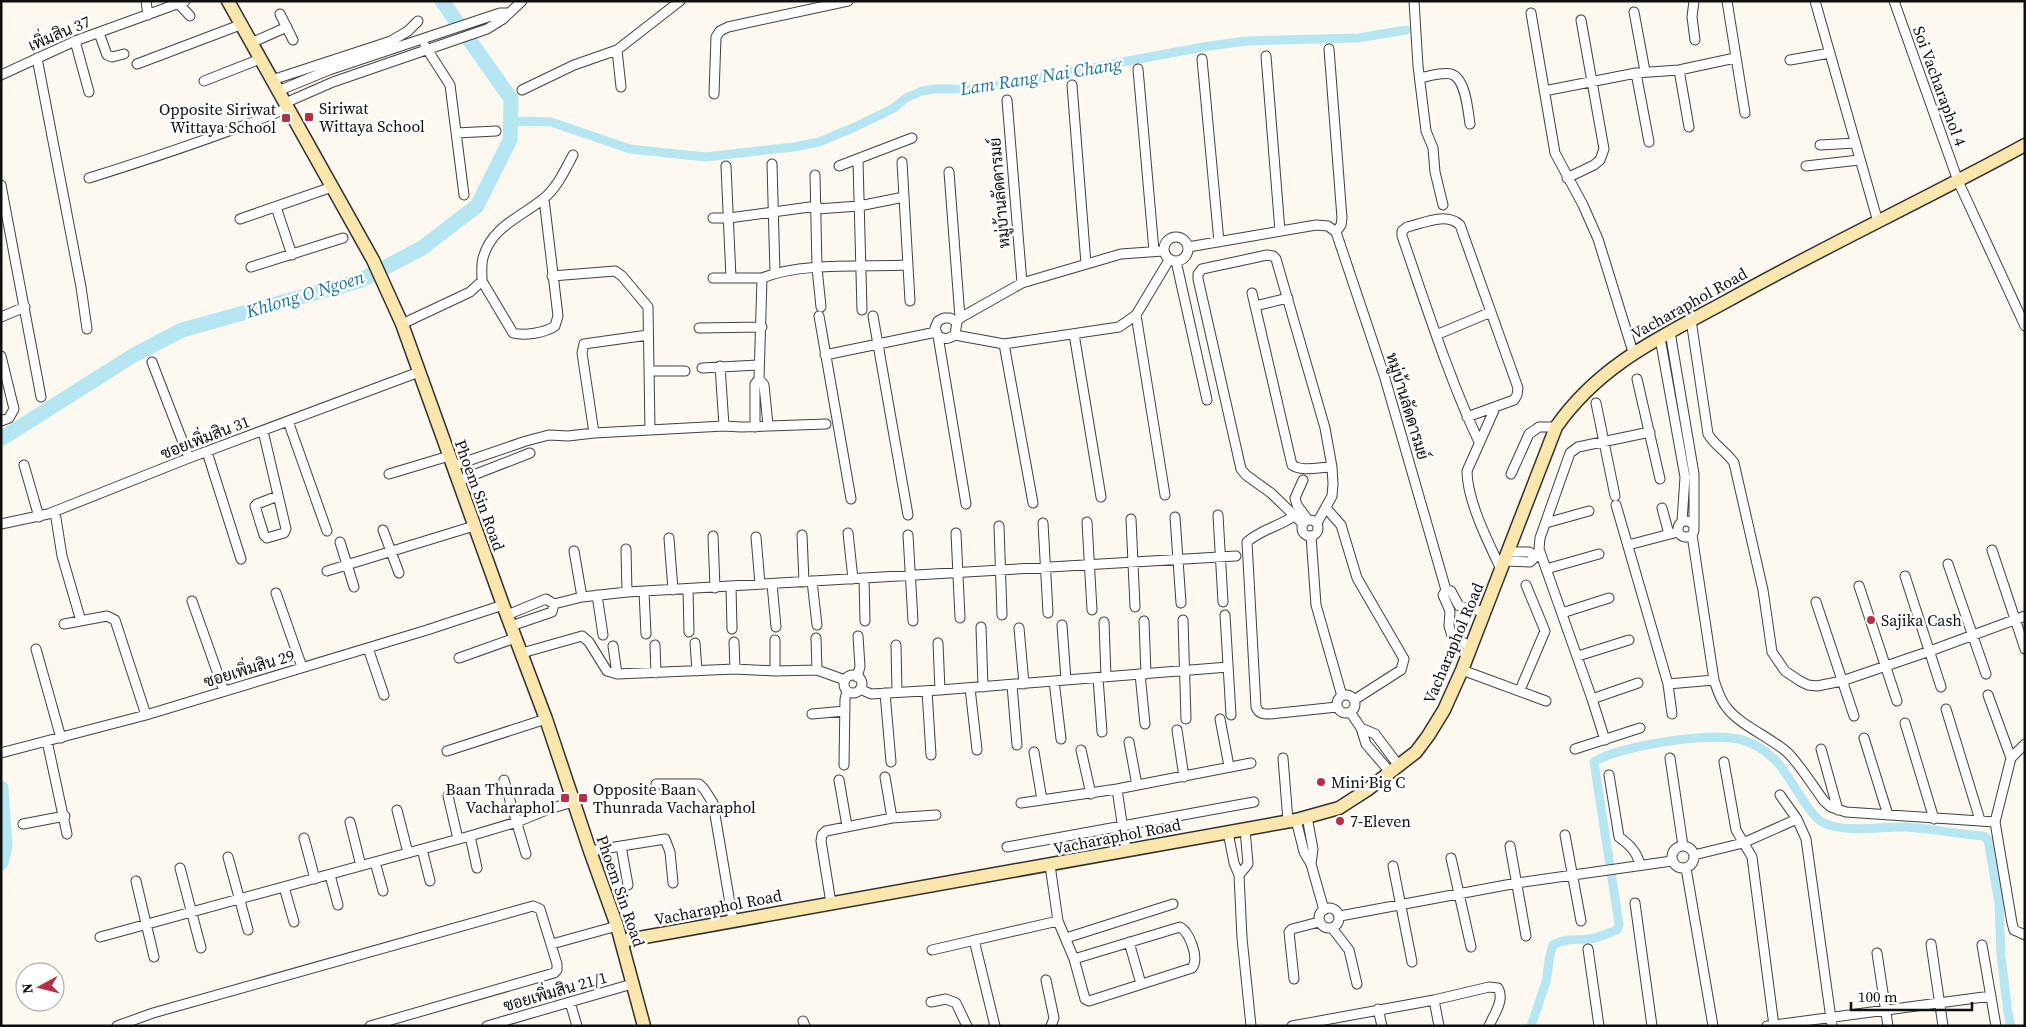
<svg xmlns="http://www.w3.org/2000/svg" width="2026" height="1027" viewBox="0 0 2026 1027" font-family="'Source Serif 4',Sarabun,serif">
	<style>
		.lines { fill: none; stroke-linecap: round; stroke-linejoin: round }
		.canal { stroke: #b7e6f3; stroke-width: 9 }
		.river { stroke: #b7e6f3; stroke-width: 15 }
		.street-casing { stroke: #414141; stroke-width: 11 }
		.secondary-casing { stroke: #303030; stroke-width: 15 }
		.street { stroke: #fff; stroke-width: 9 }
		.secondary { stroke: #fbe7ae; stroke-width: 12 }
		.poi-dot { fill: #b82d48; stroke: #fff; stroke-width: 2 }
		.labels { text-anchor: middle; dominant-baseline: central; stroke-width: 5; stroke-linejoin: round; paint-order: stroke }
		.street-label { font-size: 16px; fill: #0e0e0e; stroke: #fff }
		.poi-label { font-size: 16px; fill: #0e0e0e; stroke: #fff; text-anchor: start }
		.water-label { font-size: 18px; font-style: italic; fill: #1d769a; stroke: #fff }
	</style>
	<rect width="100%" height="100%" fill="#fef9f0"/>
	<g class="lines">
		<!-- canal -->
		<path class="canal" d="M511 123 523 121 551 122 630 149 705 157 794 147 819 142 855 127 894 108 906 98 922 91 934 89H978L1203 47 1246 41 1358 38 1406 30
			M1531 1026 1546 982 1550 955 1553 945C1565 938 1577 940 1589 939 1599 938 1608 933 1617 930L1619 924 1594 762C1618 746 1709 732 1738 739 1753 742 1765 750 1776 761 1790 775 1807 813 1822 822 1843 834 1884 826 1908 827 1933 829 1958 834 1984 836L1988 840 1999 904 2001 956 2008 1013 2011 1026"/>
		<!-- river -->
		<path class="river" d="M1 439 134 355 182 330 359 281 422 248 477 206 510 140 511 99 442 1
			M1 788 5 846 1 863"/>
		<!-- street casing -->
		<g class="street-casing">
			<path id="street" d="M146 1 148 15
				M1414 1 1418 66 1426 131 1433 148 1435 172 1443 205
				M1694 1 1692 17 1695 40
				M1727 1 1745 113
				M1815 1 1878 222
				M1894 1 1958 181 2025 326
				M179 4 190 16
				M1634 12 1645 71
				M1531 13 1555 153 1583 205 1598 239 1633 352
				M280 14 293 40
				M99 33 107 55 112 57 124 54
				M75 41 89 92
				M251 43 287 27
				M425 46 450 85 464 195
				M1329 49 1342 218 1341 225 1336 232
				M617 50 621 87
				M1266 56 1280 231
				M37 58 81 287 87 329
				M1202 59 1219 242
				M1790 60 1830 53
				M137 64 240 25
				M1138 69 1154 251
				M1679 70 1689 127
				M1636 73 1649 142
				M1 75 75 41 185 1
				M1420 78C1429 76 1442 72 1451 74 1466 78 1468 112 1470 124
				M272 80 391 41 408 31 418 21
				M204 81 260 59
				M1072 85 1086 264
				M522 90 574 65 617 50 680 1
				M278 91 329 70 500 13H509
				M1544 91 1636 73 1679 70 1735 58
				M714 94 716 37 720 31 728 27 848 1
				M1007 100 1022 283
				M285 103 333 82 487 29 503 19 522 1
				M456 133 496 131
				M1820 145 1855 143
				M858 161 862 310
				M902 162 910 301
				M772 164 775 273
				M726 166 731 278
				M839 166 912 138
				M1806 166 1859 160
				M949 172 960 318
				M815 175 817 268 821 307
				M89 178C156 157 223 135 288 108
				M1567 178 1594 165 1600 160 1604 149 1581 20
				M1 185 41 397
				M276 207 292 255
				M817 209 859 206 904 197
				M713 218H729L817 206
				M240 219 332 187
				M1164 249a12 12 0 1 1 24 0a12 12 0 1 1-24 0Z
				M1188 247 1316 225 1328 226 1336 232 1384 375 1446 590 1443 595 1450 611 1449 626 1452 636 1471 647
				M1176 261 1207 400
				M251 267 343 238
				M552 276 615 271 622 276 648 307 650 430
				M713 278H762
				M482 281 513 333C524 336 545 333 555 326L558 316 544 199
				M1252 293 1292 465C1302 472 1320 467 1332 467
				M1255 306 1288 298
				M1136 315 1165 495
				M819 316 851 499
				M873 316 908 515
				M1 317 25 307
				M944 318H950L957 322 955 335C948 339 945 340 938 336L935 328 938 321Z
				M1691 320 1708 434C1715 446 1727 452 1734 463L1763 590 1772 652 1785 671 1800 681 1808 685 1817 686 1842 681 1930 651 2025 616
				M957 322 960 318 1022 283 1121 254 1163 251
				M402 324 470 292 482 281C482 273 481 265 483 258 491 227 521 217 543 199 557 188 565 170 573 155
				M699 328 762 327
				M1670 332 1694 474V527
				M1074 334 1101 497
				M955 335 1004 344 1119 327 1136 315 1169 260
				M1436 335 1491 312
				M938 336 966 504
				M1660 338 1685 477 1682 522
				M1004 344 1033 503
				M825 355 936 332
				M1 356 14 409 9 418 1 421
				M152 362 189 458
				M720 366 724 426
				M702 368 758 365
				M649 371H685
				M759 379 764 385 768 425
				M1637 379 1660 479
				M1596 403 1615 496
				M1495 408 1467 471C1467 500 1488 542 1501 569
				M1467 417 1514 400 1517 395 1518 388 1460 225C1446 212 1424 223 1407 227L1402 231V236C1426 305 1448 376 1479 442
				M288 421 327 531
				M755 427V384L759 379 762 278C801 262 865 267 908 265
				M263 431 286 529 284 533 267 538 264 535 255 506 257 504 278 496
				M594 433 582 353 584 344 648 335
				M207 452 241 559
				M24 465 39 517
				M453 466 526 441 549 435 568 436 594 433 724 426 741 427 826 424
				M389 474 449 456
				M1511 474 1529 434 1539 427H1556
				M1303 480 1295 498 1297 505 1308 520
				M458 481 530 453
				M1616 505 1668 684 1672 714
				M1326 508 1341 525 1357 578 1404 659 1401 670 1354 700
				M1662 508 1669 534
				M55 512 62 556 81 621
				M1218 515 1223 602
				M1294 516C1280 526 1260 530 1247 542L1256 707C1259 714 1263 714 1270 714L1337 707
				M1175 517 1181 603
				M1131 519 1135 607
				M1302 528a8 8 0 1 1 16 0a8 8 0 1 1-16 0Z
				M1678 529a8 8 0 1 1 16 0a8 8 0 1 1-16 0Z
				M1087 522 1092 610
				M1043 523 1048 613
				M1546 523 1589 511
				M1 524 48 514 189 458 419 372
				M1303 524 1271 493 1246 475 1241 469 1198 279V274L1202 269 1267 255 1273 256 1276 259 1325 428 1332 467 1333 484 1332 496 1317 523
				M999 526 1002 615
				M383 530 399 573
				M848 533 853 579
				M956 533 960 618
				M802 535 804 582
				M908 535 913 621
				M1692 535 1714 680C1717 689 1720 700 1727 708 1742 727 1771 737 1789 754 1802 768 1813 786 1824 801L1831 807 1846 812 1995 822
				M713 536 715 588
				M1311 536 1316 605 1342 696
				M756 537 760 584
				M669 538 673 590
				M340 542 354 587
				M1628 545 1678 532
				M626 549 627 592
				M1992 550 2025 649
				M574 551 582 597
				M1504 561 1530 562 1536 556 1529 552H1508
				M1948 564 1986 674
				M1546 569 1599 554
				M327 571 474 526
				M1905 576 1941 687
				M864 578 865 621
				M812 581 817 625
				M772 584 776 627
				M731 586 732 629
				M1859 586 1897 701
				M688 589 689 632
				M1446 590 1451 591 1459 606 1485 612
				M644 592 646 634
				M276 593 302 667
				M597 595 603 635
				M192 601 224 691
				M1816 602 1854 716
				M1562 613 1609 598
				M507 615 546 599 554 604 582 597 627 592 1236 556
				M1225 615 1231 715
				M1183 620 1186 719
				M1144 621 1146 674
				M1104 622 1106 677
				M64 624 107 616 115 620 146 715
				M1062 625 1066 680
				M511 626 552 612 554 604
				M981 627 983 687
				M1019 628 1024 684
				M816 638 817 670
				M734 642 735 669
				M695 643 697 671
				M938 643 940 690
				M655 645 656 673
				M896 645 897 692
				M613 646 617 674
				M368 648 384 695
				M36 649 61 738
				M522 653 582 636 589 642 607 671 617 674 735 669 775 671 817 670 845 680
				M1578 656 1629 640
				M459 658 515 638
				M1462 670 1546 701
				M775 671V640
				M1140 674 1145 724
				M844 684a9 9 0 1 1 18 0a9 9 0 1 1-18 0Z
				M857 677 860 667 858 636
				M1098 678 1102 732
				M1054 681 1061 739
				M1668 684 1714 680
				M1012 685 1017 745
				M970 688 977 750
				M860 689 871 694 940 690 1228 667
				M1520 690 1545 631 1526 585
				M927 691 931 755
				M885 693 891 762
				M1337 704a9 9 0 1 1 18 0a9 9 0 1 1-18 0Z
				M1988 695 2011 758
				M1592 699 1638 683
				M1946 709 1980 820
				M1350 712 1361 728 1366 744 1390 772
				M812 714 845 711
				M1220 719 1229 766
				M1905 723 1934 819
				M1361 728 1375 734 1399 766
				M1177 730 1184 777
				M1864 738 1888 815
				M1605 740 1592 699 1539 549 1540 538 1570 453 1578 447 1650 432
				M47 741 67 834
				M1129 742 1137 785
				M2025 744 2011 758 1995 822 2012 923 2014 930 2025 935
				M1575 749 1640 728
				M1821 749 1838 810
				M1081 750 1091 794
				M447 751 546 719
				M1034 752 1042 800
				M1 753 146 715 427 630 503 605
				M1283 758 1288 821
				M1670 758 1683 846
				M1724 762 1736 830 1752 857 1774 1026
				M844 765 845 699 847 691
				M1609 775 1619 837C1630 845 1637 852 1640 865
				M885 777 892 818
				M504 780 526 854
				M839 780 847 826
				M656 784H699L704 789 713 803 733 921
				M1117 789 1126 850
				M1780 795 1797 819 1806 839 1832 1026
				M448 796 458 839
				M1021 803 1117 789 1251 763
				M397 810 408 853
				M1307 817 1313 849 1311 864
				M1296 820 1304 852 1311 864 1324 910
				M350 822 361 866
				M23 824 65 816
				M1228 832 1234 863 1239 875 1242 938 1251 1026
				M1565 835 1581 921
				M470 836 477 868
				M304 838 315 879
				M621 846 628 885
				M1510 846 1526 936
				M1672 857a11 11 0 1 1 22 0a11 11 0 1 1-22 0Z
				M1007 847 1254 802
				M422 849 430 881
				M590 851 665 839 670 852 673 883
				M1694 855 1743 843 1797 819
				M228 857 248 930
				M1451 858 1471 947
				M375 862 383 891
				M1050 865 1058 921 1074 959 1085 999 1089 1001 1192 968C1200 958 1189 932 1180 927L1074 959
				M1393 866 1412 962
				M180 868 201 948
				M1686 868 1713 1026
				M330 875 338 905
				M1239 875 1248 864 1245 829
				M136 881 154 957
				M284 887 294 922
				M831 903 821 841 822 835 826 831 892 818 936 815
				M1635 903 1652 1026
				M1319 918a10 10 0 1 1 20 0a10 10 0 1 1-20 0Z
				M1340 916 1517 883 1672 861
				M1332 928 1349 950 1357 984
				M100 937 470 836 517 822 549 809 573 802
				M1066 938 1173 904
				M974 940 995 1026
				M1129 942 1141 984
				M552 944 617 926
				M1931 944 1943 1026
				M1982 945 1996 1026
				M1588 949 1599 1026
				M932 950 1058 921
				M1877 953 1888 1026
				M1294 979 1289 932 1292 929 1319 922
				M1046 980 1054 1018 1051 1026
				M1434 1000 1439 1026
				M570 1002 577 1026
				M931 1002 946 999 956 1003 967 1026
				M1378 1009 1382 1026
				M803 1021 805 1026
				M117 1026 153 1013 533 906 540 909 557 964V970L554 973 370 1026
				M487 1026 632 984
				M1292 1026 1434 1000 1489 987 1498 988C1505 1000 1494 1014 1489 1026
				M1767 1026 1991 996"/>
		</g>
		<!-- secondary casing -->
		<g class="secondary-casing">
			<path id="secondary" d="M228 1 373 260 402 324 503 605 546 719 590 851 617 926 644 1026
				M622 941 1296 820 1339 808 1367 790 1416 752 1428 736 1444 710 1462 670 1556 427C1600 364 1661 337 1727 301 1825 246 1926 199 2025 145"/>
		</g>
		<!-- street -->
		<use href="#street" class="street"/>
		<!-- secondary -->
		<use href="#secondary" class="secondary"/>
	</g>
	<!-- markers -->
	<g class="poi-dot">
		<rect x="304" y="112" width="10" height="10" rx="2.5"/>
		<rect x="281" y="113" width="10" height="10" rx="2.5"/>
		<circle cx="1871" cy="620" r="5"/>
		<circle cx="1321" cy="782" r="5"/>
		<rect x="560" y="793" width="10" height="10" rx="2.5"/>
		<rect x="578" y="793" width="10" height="10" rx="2.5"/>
		<circle cx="1340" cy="821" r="5"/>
	</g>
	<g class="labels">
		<!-- street labels -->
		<g class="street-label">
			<text transform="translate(59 33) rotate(-23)">เพิ่มสิน 37</text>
			<text transform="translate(1940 86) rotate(70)">Soi Vacharaphol 4</text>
			<text transform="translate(999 193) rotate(-95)">หมู่บ้านลัดดารมย์</text>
			<text transform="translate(1689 303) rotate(-29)">Vacharaphol Road</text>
			<text transform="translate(1408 406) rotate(73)">หมู่บ้านลัดดารมย์</text>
			<text transform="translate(205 437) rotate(-21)">ซอยเพิ่มสิน 31</text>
			<text transform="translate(480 495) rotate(70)">Phoem Sin Road</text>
			<text transform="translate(1453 643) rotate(-67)">Vacharaphol Road</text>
			<text transform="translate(249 668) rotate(-17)">ซอยเพิ่มสิน 29</text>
			<text transform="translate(1117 836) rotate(-11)">Vacharaphol Road</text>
			<text transform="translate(621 891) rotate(71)">Phoem Sin Road</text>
			<text transform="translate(718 907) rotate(-11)">Vacharaphol Road</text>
			<text transform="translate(555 991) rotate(-16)">ซอยเพิ่มสิน 21/1</text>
		</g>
		<!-- poi labels -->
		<g class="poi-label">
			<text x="319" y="108">Siriwat<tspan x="319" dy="18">Wittaya School</tspan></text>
			<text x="276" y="109" text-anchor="end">Opposite Siriwat<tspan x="276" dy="18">Wittaya School</tspan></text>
			<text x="1881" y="620">Sajika Cash</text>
			<text x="1331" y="782">Mini Big C</text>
			<text x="555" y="789" text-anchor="end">Baan Thunrada<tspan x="555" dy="18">Vacharaphol</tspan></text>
			<text x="593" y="789">Opposite Baan<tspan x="593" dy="18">Thunrada Vacharaphol</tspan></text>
			<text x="1350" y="821">7-Eleven</text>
		</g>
		<!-- water labels -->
		<g class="water-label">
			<text transform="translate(1041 76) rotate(-9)">Lam Rang Nai Chang</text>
			<text transform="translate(305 294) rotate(-17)">Khlong O Ngoen</text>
		</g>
	</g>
	<!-- border -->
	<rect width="2026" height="1027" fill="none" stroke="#0e0e0e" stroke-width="5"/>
	<!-- north arrow -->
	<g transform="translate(40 987) rotate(263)"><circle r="24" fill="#ffffff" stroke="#9f9f9f"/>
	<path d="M0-4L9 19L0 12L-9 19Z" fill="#b82d48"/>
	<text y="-8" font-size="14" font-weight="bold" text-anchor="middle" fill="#0e0e0e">N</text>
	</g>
	<!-- scale -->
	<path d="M1851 1002v8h121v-8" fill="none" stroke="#0e0e0e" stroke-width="2.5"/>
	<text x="1858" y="1002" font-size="15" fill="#0e0e0e" stroke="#ffffff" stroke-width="4" paint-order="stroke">100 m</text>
</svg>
